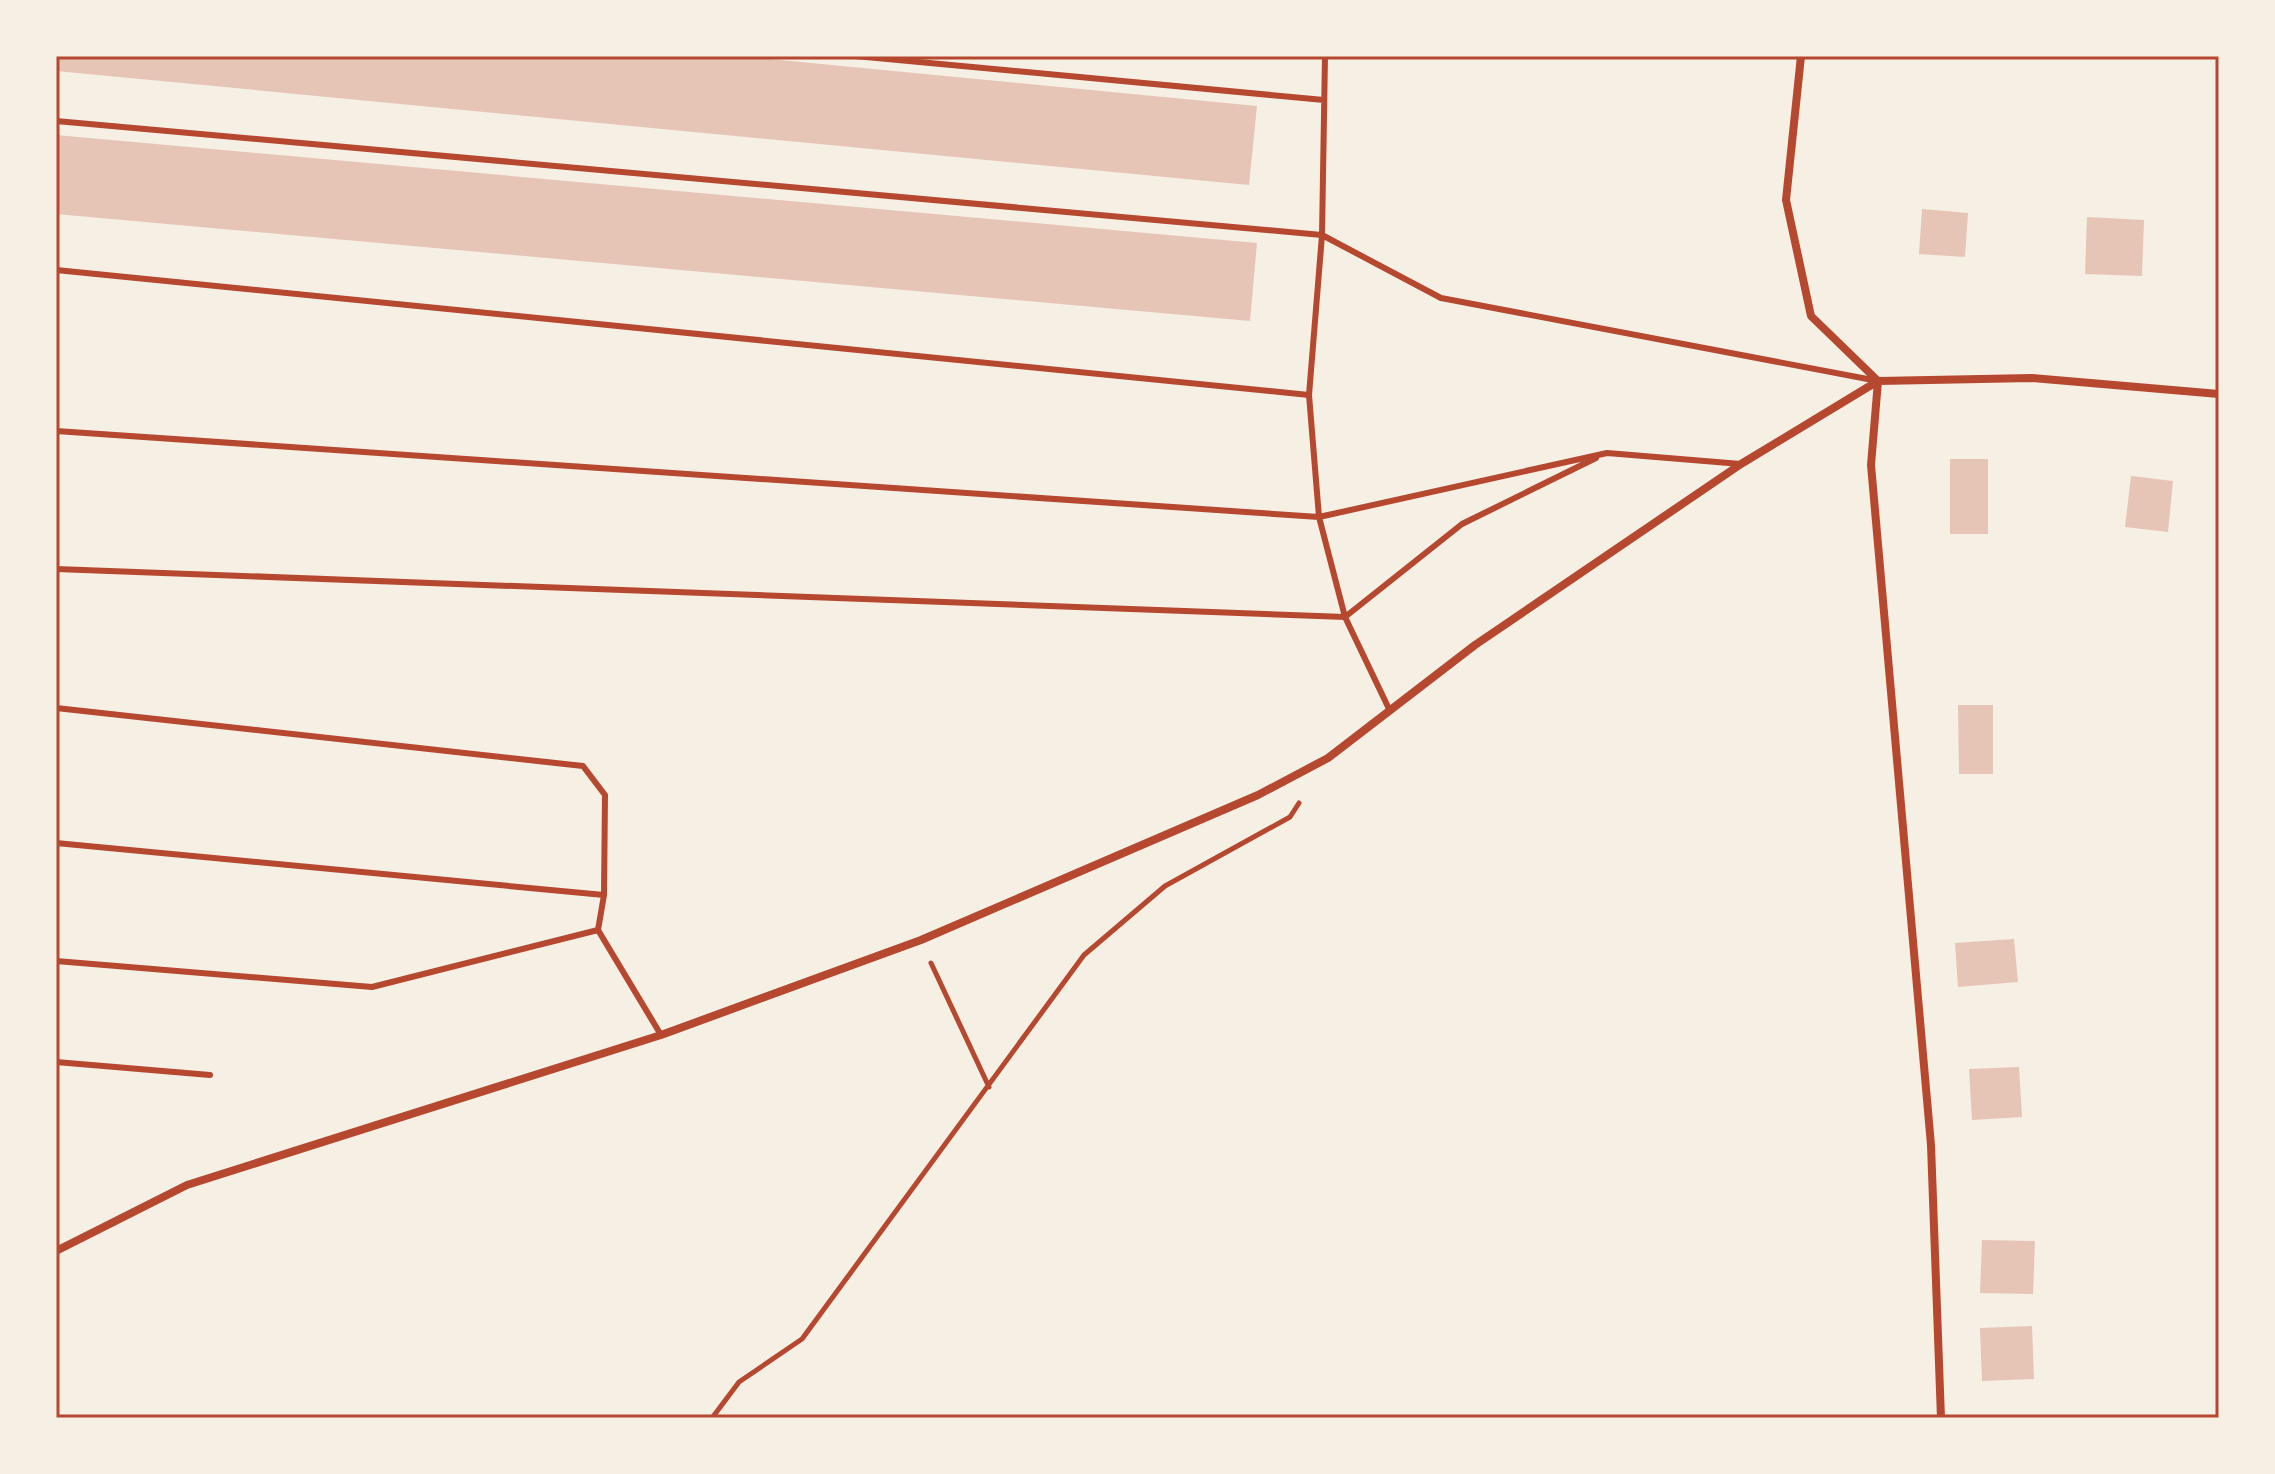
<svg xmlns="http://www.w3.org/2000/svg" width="2275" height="1474" viewBox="0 0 2275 1474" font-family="'Source Sans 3',sans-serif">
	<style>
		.building { fill: #e6c5b7 }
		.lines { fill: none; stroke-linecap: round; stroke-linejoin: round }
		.path { stroke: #b5482f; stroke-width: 5 }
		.service { stroke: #b5482f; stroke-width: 6 }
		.minor { stroke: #b5482f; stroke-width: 8 }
		.neatline { fill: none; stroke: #b5482f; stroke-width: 3 }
	</style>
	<rect width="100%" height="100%" fill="#f6efe4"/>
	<!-- building -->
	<path class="building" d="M56 56H738L1257 106 1249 185 56 71Z
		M56 135 1257 243 1250 321 56 214Z
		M1922 209 1968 213 1965 257 1919 254Z
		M2087 217 2144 220 2142 276 2085 274Z
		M1950 459H1988V534H1950Z
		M2131 476 2173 481 2168 532 2125 527Z
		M1958 705H1993V774H1959Z
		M2014 939 2018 982 1958 987 1955 943Z
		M2019 1067 2022 1117 1972 1120 1969 1069Z
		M1982 1240 2035 1241 2033 1294 1980 1293Z
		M2032 1326 2034 1379 1982 1381 1980 1328Z"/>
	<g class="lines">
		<!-- path -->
		<path class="path" d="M931 963 989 1087
			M712 1418 739 1382 802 1339 1084 955 1165 886 1290 817 1299 803"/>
		<!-- service -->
		<path class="service" d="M855 56 1324 100
			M1325 56 1322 235 1441 298 1878 381
			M56 121 1322 235 1309 395 1319 517 1345 617 1390 711
			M56 270 1309 395
			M56 431 1319 517 1607 453 1741 464
			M56 569 1345 617 1462 524 1596 458
			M56 708 583 766 605 795 604 895 598 930 661 1035
			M56 843 604 895
			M56 961 372 987 598 930
			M56 1062 210 1075"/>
		<!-- minor -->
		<path class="minor" d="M1801 56 1786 200 1811 316 1878 381 1871 465 1931 1145 1941 1418
			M56 1251 187 1185 661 1035 921 940 1258 795 1328 758 1475 645 1741 464 1878 381 2032 378 2219 394"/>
	</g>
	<!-- border -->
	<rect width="2275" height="1474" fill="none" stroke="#f6efe4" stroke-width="116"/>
	<rect x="58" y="58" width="2159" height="1358" class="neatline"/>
</svg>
